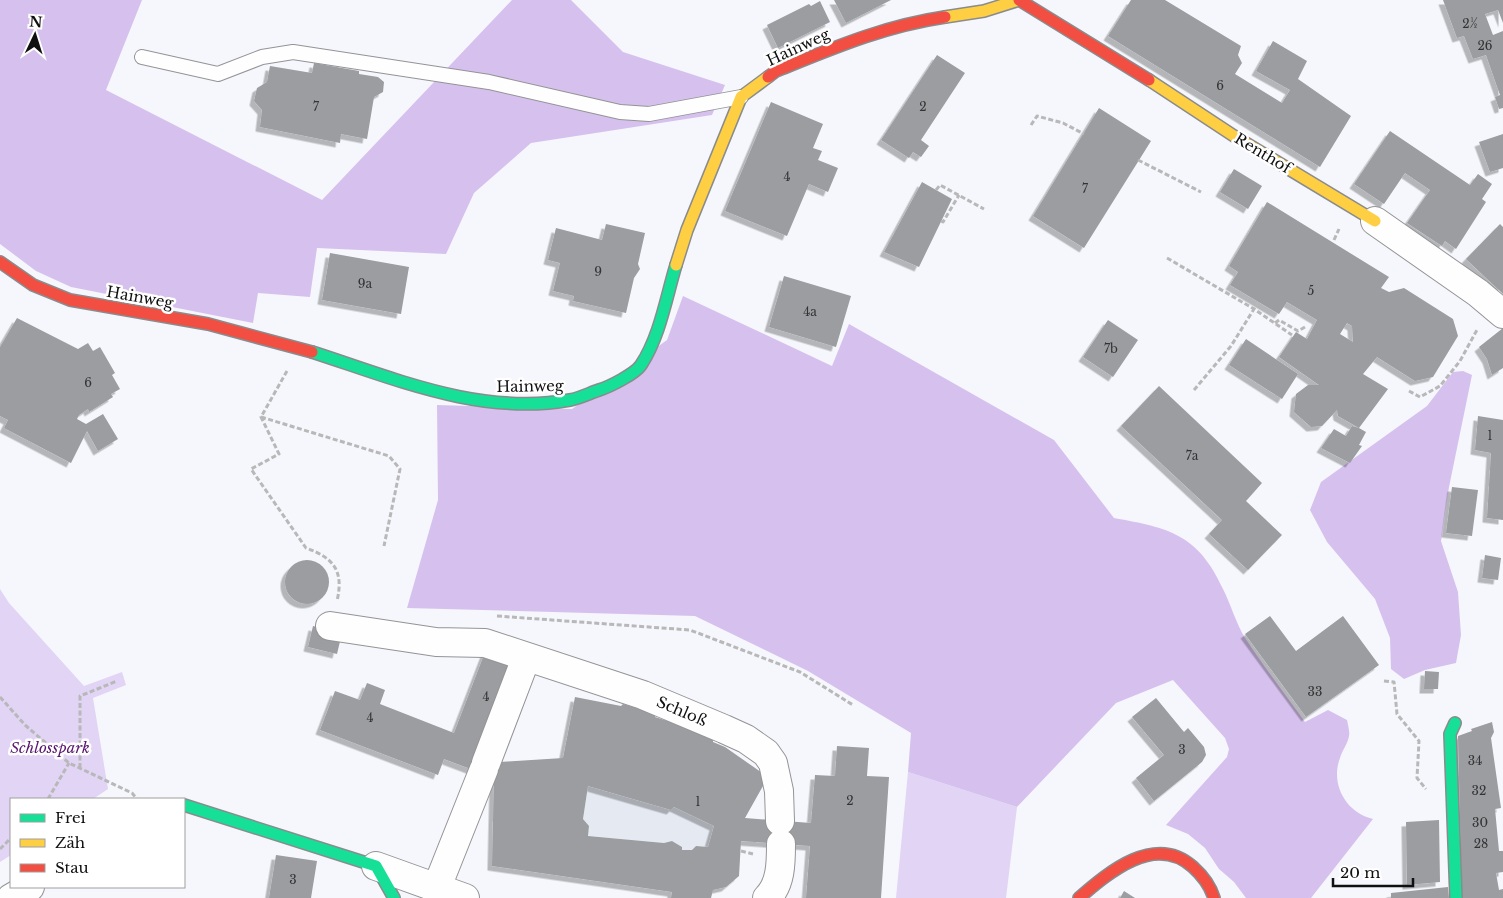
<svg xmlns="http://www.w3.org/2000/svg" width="1503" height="898" viewBox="0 0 1503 898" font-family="'Libre Baskerville',serif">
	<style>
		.green { fill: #e1d4f5 }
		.forest { fill: #d6c1ee }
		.plaza { fill: #e5e9f1 }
		.building { fill: #9b9da0; fill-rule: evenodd; filter: url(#shadow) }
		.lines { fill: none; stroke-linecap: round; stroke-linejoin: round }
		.lane-casing { stroke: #949496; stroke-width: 16 }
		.street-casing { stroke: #949496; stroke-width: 30 }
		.fast-casing { stroke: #8a8b8d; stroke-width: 14 }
		.slow-casing { stroke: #8a8b8d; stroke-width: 14 }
		.jam-casing { stroke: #8a8b8d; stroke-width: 14 }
		.path { stroke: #b8b8b9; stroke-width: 3; stroke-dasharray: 5 2.5; stroke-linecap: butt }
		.lane { stroke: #fefeff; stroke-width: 14 }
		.street { stroke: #fefeff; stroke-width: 28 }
		.fast { stroke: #16e098; stroke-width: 11 }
		.slow { stroke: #ffcf43; stroke-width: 11 }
		.jam { stroke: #f24e42; stroke-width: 11 }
		.labels { text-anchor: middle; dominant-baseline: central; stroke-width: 5; stroke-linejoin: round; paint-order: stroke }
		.number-label { font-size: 12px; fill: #333334 }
		.street-label { font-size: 15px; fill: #101010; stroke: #fff }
		.park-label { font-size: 15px; font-style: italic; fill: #5a1771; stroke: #fff }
	</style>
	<defs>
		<filter id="shadow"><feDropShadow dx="-4.5" dy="4.5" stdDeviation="0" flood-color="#0004"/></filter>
	</defs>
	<rect width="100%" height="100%" fill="#f6f7fc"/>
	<!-- green -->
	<path class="green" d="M0 589 9 603 84 686 122 672 126 685 93 698 108 789 93 799H11V855L0 862Z
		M908 772 1017 807 1006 898H896Z"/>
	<!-- forest -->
	<path class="forest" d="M0 0H142L106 90 322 200 512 0H571L623 52 725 85 712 115 531 143 474 193 446 254 317 248 310 297 258 293 253 323 71 287 36 271 0 244Z
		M683 296 832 366 849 324 1054 440 1114 518C1169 528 1198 534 1223 589 1231 605 1236 623 1245 638 1264 667 1285 694 1305 722L1328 710 1347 720C1348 725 1350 732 1349 736 1348 743 1342 751 1340 758 1330 784 1346 813 1373 819L1311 898H1246L1234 882 1219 869 1205 848 1188 834 1166 825 1227 757 1229 749 1225 738 1173 680 1116 703 1017 807 908 772 911 733 808 671 695 616 407 608 438 500 437 405 572 409 667 340Z
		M1463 371 1472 375 1449 487 1441 541 1458 592 1461 635 1456 663 1425 670 1404 679 1391 669 1390 638 1375 599 1327 542 1310 510 1321 482 1427 406 1453 372Z"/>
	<!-- plaza -->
	<path class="plaza" d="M588 786 671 810 674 807 714 826 708 847 696 846 692 850H682V847L672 841 664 843 588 836 589 826 583 819Z"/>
	<!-- building -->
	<path class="building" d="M834 0H891L846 23Z
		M1131 0H1165L1241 46 1238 55 1242 63 1235 74 1282 103 1290 90 1256 71 1273 41 1307 61 1298 79 1351 116 1320 167 1108 36Z
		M1443 0H1503V23L1498 10 1485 14 1493 35 1503 31V108L1499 109 1495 97 1500 95 1486 55 1473 59 1464 36 1457 38Z
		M820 1 830 22 778 48 767 25 809 4 811 6Z
		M937 55 965 73 921 140 929 146 921 157 913 152 909 158 881 140Z
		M314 63 359 71V74L378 77 384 82 383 92 374 97 367 139 341 134 340 143 260 127 262 110 254 101 257 88 267 82 270 66 312 73Z
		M771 102 823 124 813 148 822 151 818 160 838 168 828 192 809 184 787 236 725 211Z
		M1099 108 1151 141 1084 248 1033 216Z
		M1390 131 1470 185 1478 174 1492 184 1482 199 1486 202 1456 249 1445 241 1442 246 1407 223 1430 190 1405 173 1384 204 1354 184Z
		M1503 134V168L1490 172 1479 142Z
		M1234 169 1262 186 1248 209 1220 192Z
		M922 182 952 199 919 267 884 252Z
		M1267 202 1389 277 1381 288 1389 292 1404 288 1453 319 1458 336 1433 377 1415 381 1377 357 1363 374 1388 389 1359 428 1366 432 1359 445 1362 446 1350 463 1321 448 1334 429 1346 436 1352 426 1359 428 1338 416 1337 410 1322 426 1311 427 1294 412 1296 394 1308 385H1319L1279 357 1296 332 1307 339 1317 320 1287 302 1279 314 1230 285 1238 272 1229 266ZM1347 323 1352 326 1353 342 1340 334Z
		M606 224 645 233 638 264 640 269 634 278 626 313 573 301 574 296 553 291 560 263 548 260 556 228 602 240Z
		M1500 224 1503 227V294L1466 259Z
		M330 253 409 267 401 314 322 300Z
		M784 276 851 296 836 347 769 327Z
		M17 318 78 349 88 343 93 351 100 347 115 373 112 375 120 389 111 394 113 397 89 412 88 409 79 415 77 419 86 424 103 414 118 439 98 451 87 431 71 463 4 428 8 420 0 416V347Z
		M1108 320 1138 340 1113 377 1083 357Z
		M1503 328V368L1492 375 1487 359 1479 347Z
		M1246 339 1298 374 1282 399 1229 365Z
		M1159 386 1262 483 1246 501 1282 535 1248 570 1209 534 1222 520 1121 426Z
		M1478 416 1503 420V520L1487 518 1491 453 1475 450Z
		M1452 487 1478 490 1472 536 1446 533Z
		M1485 555 1501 558 1498 580 1482 578Z
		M285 582a22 22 0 1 1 44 0a22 22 0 1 1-44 0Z
		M1270 616 1296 651 1343 616 1379 665 1306 717 1245 634Z
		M313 626 342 633 337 654 308 647Z
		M487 647 518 659 499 762 563 758 575 697 621 706 623 704 656 714 655 717 696 730 714 731 713 742 725 747 768 777 745 818 811 823 815 775 835 776 837 746 869 748 867 776 889 777 881 898H806L810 846 741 841 739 876 726 887 713 890 711 898H671L672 892 492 866 494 775 476 771 444 759 438 775 320 730 335 691 360 700 367 683 385 690 380 704 454 733ZM588 786 671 810 674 807 714 826 708 847 696 846 692 850H682V847L672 841 664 843 588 836 589 826 583 819Z
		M1425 671 1439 672 1438 689H1424Z
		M1156 698 1184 732 1188 728 1204 747 1206 755 1202 762 1154 801 1136 778 1164 755 1132 717Z
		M1492 722 1494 732 1491 738 1501 808 1495 809 1499 851H1503V872L1496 873 1499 890 1503 889V898H1462L1458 736 1472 731 1471 729Z
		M1439 820 1440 882 1407 885 1406 822Z
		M276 855 317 861 311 898H269Z
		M1448 887 1449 898H1391V893Z
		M1124 891 1135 898H1120Z"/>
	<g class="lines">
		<!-- lane casing -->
		<g class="lane-casing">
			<path id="lane" d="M142 57 218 74 262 57 293 52 489 82 620 112 649 114 741 97"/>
		</g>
		<!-- street casing -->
		<g class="street-casing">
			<path id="street" d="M1375 221 1478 293 1503 314
				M330 626 436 642 485 643 643 695 724 729 746 739 766 753 773 763 779 791 780 821
				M486 763 526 658
				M376 866 465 898
				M437 887 484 769
				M11 898 30 887
				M767 898C781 884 781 863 781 844"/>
		</g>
		<!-- fast casing -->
		<g class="fast-casing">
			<path id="fast" d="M312 352C396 379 481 416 570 400 580 398 590 393 599 390 609 387 635 374 641 365 660 336 666 298 676 265
				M1455 723 1450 734 1456 898
				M184 805 376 866 394 898"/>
		</g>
		<!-- slow casing -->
		<g class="slow-casing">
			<path id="slow" d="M945 17 984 11 1019 0
				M1149 80 1234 136 1375 221
				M676 265 687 230 741 97 768 77"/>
		</g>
		<!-- jam casing -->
		<g class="jam-casing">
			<path id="jam" d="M1019 0 1149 80
				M768 77 776 71C833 48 884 26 945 17
				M0 262 33 285 70 300 208 324 312 352
				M1079 898C1109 872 1155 833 1193 867 1203 876 1210 885 1214 898"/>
		</g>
		<!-- path -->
		<path class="path" d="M1031 125 1037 116 1063 123 1084 134
			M1138 160 1201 192
			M936 190 940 185 984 209
			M941 221 943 222 959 195
			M1334 240 1339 229
			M1167 258 1254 309 1258 302
			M1275 323 1279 320 1298 331 1305 327
			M287 371 261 417 279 454 251 469 306 548C334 558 344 571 337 601
			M1194 390 1231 346 1254 309 1292 335
			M1409 391 1420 397 1440 386 1460 361 1478 328
			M261 417 389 456 400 469 384 546
			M497 616 690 630 800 672 853 705
			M1384 681 1394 682 1397 714 1419 741 1417 778 1426 789
			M0 697 25 725 69 763 132 793 137 799
			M80 768V696L117 681
			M48 799 69 763
			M0 849 11 838
			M741 851 753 854"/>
		<!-- lane -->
		<use href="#lane" class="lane"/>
		<!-- street -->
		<use href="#street" class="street"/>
		<!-- fast -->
		<use href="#fast" class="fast"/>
		<!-- slow -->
		<use href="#slow" class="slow"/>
		<!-- jam -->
		<use href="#jam" class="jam"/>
	</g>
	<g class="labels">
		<!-- number labels -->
		<g class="number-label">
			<text x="1470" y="23">2½</text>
			<text x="1485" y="45">26</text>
			<text x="1220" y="85">6</text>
			<text x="316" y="106">7</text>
			<text x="923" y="106">2</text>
			<text x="787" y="176">4</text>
			<text x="1085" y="188">7</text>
			<text x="598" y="271">9</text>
			<text x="365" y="283">9a</text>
			<text x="1311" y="290">5</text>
			<text x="810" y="311">4a</text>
			<text x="1111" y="348">7b</text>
			<text x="88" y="382">6</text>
			<text x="1490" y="435">1</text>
			<text x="1192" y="455">7a</text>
			<text x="1315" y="691">33</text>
			<text x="486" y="696">4</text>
			<text x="370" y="717">4</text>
			<text x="1182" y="749">3</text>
			<text x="1475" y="760">34</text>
			<text x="1479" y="790">32</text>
			<text x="850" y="800">2</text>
			<text x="698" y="801">1</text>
			<text x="1480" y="822">30</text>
			<text x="1481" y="843">28</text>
			<text x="293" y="879">3</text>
		</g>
		<!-- street labels -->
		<g class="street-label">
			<text transform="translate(798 47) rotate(-25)">Hainweg</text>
			<text transform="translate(1263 153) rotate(31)">Renthof</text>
			<text transform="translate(140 297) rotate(10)">Hainweg</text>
			<text transform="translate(530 386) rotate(-1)">Hainweg</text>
			<text transform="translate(682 711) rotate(23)">Schloß</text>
		</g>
		<!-- park labels -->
		<g class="park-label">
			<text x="50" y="747">Schlosspark</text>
		</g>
	</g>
	<!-- legend -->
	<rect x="10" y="798" width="175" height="90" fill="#ffffff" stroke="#9f9f9f"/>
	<rect x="20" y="814" width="25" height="8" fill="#16e098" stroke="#9f9f9f"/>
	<text x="55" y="823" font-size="15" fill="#101010">Frei</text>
	<rect x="20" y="839" width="25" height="8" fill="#ffcf43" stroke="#9f9f9f"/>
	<text x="55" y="848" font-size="15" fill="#101010">Zäh</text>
	<rect x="20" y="864" width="25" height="8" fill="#f24e42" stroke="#9f9f9f"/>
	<text x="55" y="873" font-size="15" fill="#101010">Stau</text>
	<!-- north arrow -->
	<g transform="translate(35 35) rotate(4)" stroke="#ffffff" stroke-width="4" paint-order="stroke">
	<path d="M0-4L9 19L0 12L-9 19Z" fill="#101010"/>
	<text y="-8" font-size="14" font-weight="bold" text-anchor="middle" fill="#101010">N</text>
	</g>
	<!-- scale -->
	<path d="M1333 878v8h80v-8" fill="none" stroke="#101010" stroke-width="2.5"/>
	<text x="1340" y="878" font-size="15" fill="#101010" stroke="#ffffff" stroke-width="4" paint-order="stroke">20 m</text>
</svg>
